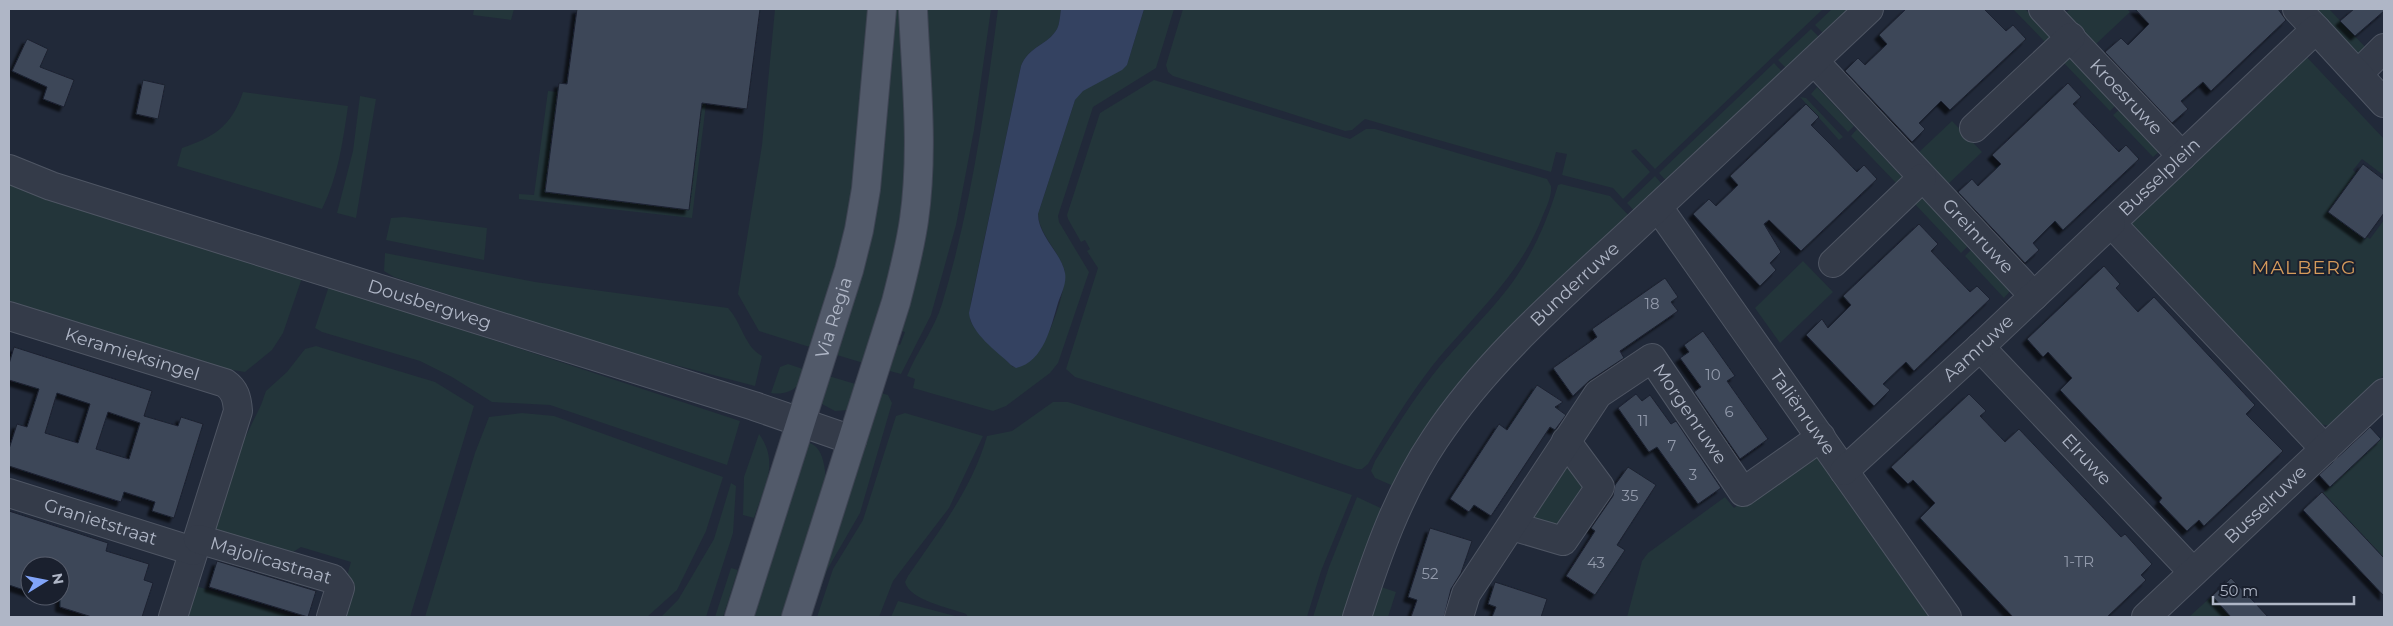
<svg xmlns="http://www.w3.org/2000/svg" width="2393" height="626" viewBox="0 0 2393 626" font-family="Montserrat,sans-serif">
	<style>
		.green { fill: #23353a }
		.water { fill: #344261 }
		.building { fill: #3d4659; stroke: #1c2230; fill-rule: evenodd; filter: url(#shadow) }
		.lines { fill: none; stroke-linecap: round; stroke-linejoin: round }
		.minor-casing { stroke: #4f5664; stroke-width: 30 }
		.major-casing { stroke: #3e4453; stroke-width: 30 }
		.minor { stroke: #343b49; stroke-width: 28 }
		.major { stroke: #525a6a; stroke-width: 28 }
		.labels { text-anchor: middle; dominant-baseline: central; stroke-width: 4; stroke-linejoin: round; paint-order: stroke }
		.number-label { font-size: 15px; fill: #929aab }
		.street-label { font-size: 18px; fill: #afb6c6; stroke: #1a202e }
		.neighbourhood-label { font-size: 19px; letter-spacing: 1px; fill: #d59b5b; stroke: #1a202e }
	</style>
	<defs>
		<filter id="shadow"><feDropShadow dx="-4.5" dy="4.5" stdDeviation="1" flood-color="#0009"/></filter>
	</defs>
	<rect width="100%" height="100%" fill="#212939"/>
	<!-- green -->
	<path class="green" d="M474 9H514L511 20 473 15Z
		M775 9H875L857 201 816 349 759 331 738 294 762 145Z
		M887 9H907L911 179 870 365 827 352Z
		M918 9H991L974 130 956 225 931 315 901 374 886 370 895 343 900 345 905 332 894 328Z
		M998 9H1061C1060 15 1060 23 1057 29 1048 45 1029 46 1021 66L971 302 970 320 975 329 1013 367C1018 365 1026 364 1031 360 1046 350 1069 286 1064 269 1058 250 1039 234 1038 214L1075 100C1084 83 1113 77 1127 65L1144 9H1174L1156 68 1093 107 1058 216 1059 222 1089 272 1058 363 1050 373 1006 406 993 411 913 388 915 379 907 376C917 351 934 330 942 304 971 208 985 108 998 9Z
		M1183 9H1823L1655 169 1636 149 1631 151 1650 172 1623 199 1613 188 1562 175 1567 154 1556 152 1551 172 1365 119 1352 130 1345 131 1173 76 1168 72 1166 65Z
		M1832 9H1858L1827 37 1815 25Z
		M2013 9H2025L2053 38 2047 44Z
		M2070 9H2127L2130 12 2096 44 2066 13Z
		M2314 9H2329L2370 52 2362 60Z
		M1811 29 1823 41 1790 72 1778 60Z
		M2302 52 2384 139V171L2382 174 2362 159 2353 170 2356 173 2328 211 2365 238 2367 237 2370 239 2384 220V375L2330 426 2320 424 2129 232 2128 216Z
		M2069 55 2116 105 2110 111 2063 62Z
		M1774 63 1786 76 1670 185 1659 173Z
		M1154 80 1350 139 1366 129H1375L1547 179 1551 186C1552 195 1547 206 1543 215 1521 275 1473 316 1433 365 1409 396 1388 430 1368 464L1362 469H1357L1293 447 1075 377 1066 369 1098 268 1087 251 1090 249 1085 240 1081 242 1068 219 1067 215 1100 113Z
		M1817 87 1854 126 1848 132 1811 94Z
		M548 91 558 92 545 192 689 210 702 103 706 104 692 218 519 199V194L534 195Z
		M243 92 348 106C343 141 338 177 322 209L177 166 182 148C214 137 232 126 243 92Z
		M360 96 376 99 356 218 337 213 353 151Z
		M1800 97 1806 98 1843 137 1839 140Z
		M2120 109 2160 151 2153 157 2113 115Z
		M1952 121 1982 152 1947 185 1917 154Z
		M1857 129 1904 179 1898 185 1851 136Z
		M1655 176 1666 189 1638 215 1627 203Z
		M9 179 302 278 283 333 272 350 245 372 227 369 9 301Z
		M1561 184 1610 196 1633 220 1398 488 1375 478 1371 471 1375 461C1393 432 1411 403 1432 376 1456 345 1485 318 1509 287 1532 256 1547 222 1558 185Z
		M1921 196 1968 246 1961 253 1914 203Z
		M404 217 487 228 484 260 386 240 391 218Z
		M1971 250 2010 291 2004 298 1965 256Z
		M385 253 535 282 728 308C742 323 744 346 762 356L755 386 622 351 394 277 384 271Z
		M1803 261 1833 292 1780 343 1755 308Z
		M329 286 740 421 727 465 550 405 492 402 452 377 420 361 322 332 315 328Z
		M316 346 435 382 474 406 410 617H335L351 562 301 547 285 557 212 534 224 481 261 405 266 391 287 372 305 349Z
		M788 364 809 371C799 386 791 396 771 393L780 367Z
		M822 374 862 386 849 410 835 411 820 403Z
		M874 391 888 395 892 403 860 513 827 570 811 617H804Z
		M1053 402H1068L1222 451 1352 495 1321 571 1307 617H968L966 614C950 608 909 600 905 582L908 576C939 531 972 489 987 436L1012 431Z
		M522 413 554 416 723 477 706 531 677 590 647 617H425L475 453 489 417Z
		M905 413 983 436 949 508 893 581 879 617H817L833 569 863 520 896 416Z
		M759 434C780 463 764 487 754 518L743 515 744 477Z
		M2384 436V558L2323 493Z
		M806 442C824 445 825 468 826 482L784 617H745Z
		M1815 450 1935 617H1627L1642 561 1648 553 1725 497 1734 508Z
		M1568 455 1589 480 1564 527 1527 520Z
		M731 483 736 486 733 533 706 617H661L678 600 714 539Z
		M1357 497 1387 511 1347 617H1313L1329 567Z
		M731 568 738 570 723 617H715Z
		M196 586 295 617H186Z
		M1378 586 1396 592 1388 617H1369Z
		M2212 596 2231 617H2189Z
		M898 601 959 617H891Z"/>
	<!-- water -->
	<path class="water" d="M1061 9H1144L1127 65 1122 70 1083 91 1075 100 1038 214C1038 236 1061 252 1065 273 1067 283 1061 294 1058 303 1051 326 1044 362 1016 368L1011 365C997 351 971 334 969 313L1021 66C1029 46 1048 45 1057 29 1060 23 1060 15 1061 9Z"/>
	<!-- building -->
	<path class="building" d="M577 9H760L747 109 702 103 689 210 545 192 559 83 567 84Z
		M1906 9H1984L2006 31 2013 25 2026 39 1950 110 1941 101 1919 123 1925 129 1912 142 1845 71 1858 58 1865 65 1887 44 1879 35Z
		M2135 9H2278L2286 20 2211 91 2203 82 2181 101 2188 109 2172 123 2105 52 2121 38 2128 45 2149 24Z
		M2354 9H2384V11L2355 36 2340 21Z
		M27 39 48 49 40 67 74 80 64 107 43 99 47 87 12 71Z
		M143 80 165 85 158 119 136 114Z
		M2068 83 2081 97 2073 104 2119 152 2126 145 2139 159 2063 230 2055 221 2033 243 2039 250 2025 263 1958 192 1972 179 1978 186 2001 164 1992 155Z
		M1806 104 1819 117 1811 125 1832 146 1857 172 1864 165 1877 179 1801 251 1769 220 1764 224 1781 252 1770 263 1776 270 1760 286 1693 214 1709 199 1716 206 1738 185 1730 176Z
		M2363 164 2384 180V213L2365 239 2328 212Z
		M1919 224 1938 244 1931 251 1970 292 1977 286 1990 299 1914 371 1906 362 1883 384 1890 390 1874 406 1806 335 1822 319 1828 328 1851 305 1843 296Z
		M2104 266 2120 284 2116 288 2138 312 2154 297 2255 405 2246 414 2283 451 2204 526 2199 520 2187 531 2159 502 2162 498 2060 390 2072 378 2048 352 2043 357 2027 339Z
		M1665 278 1678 297 1671 302 1678 311 1620 351 1624 358 1589 381 1573 396 1553 368 1597 337 1592 329Z
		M1703 331 1735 376 1727 381 1768 439 1740 459 1694 392 1701 387 1680 358 1689 352 1684 345Z
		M14 347 152 391 144 416 178 426 181 417 203 424 174 518 152 511 155 502 124 492 121 502 9 466V449L17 424 27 427 39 389 9 380V364ZM57 393 90 404 78 443 45 433ZM108 412 140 423 129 459 96 449Z
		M1537 385 1563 402 1555 407 1566 415 1555 430 1550 427 1491 516 1474 505 1469 512 1450 499 1499 424 1507 430Z
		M1636 394 1642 401 1650 395 1671 424 1676 421 1721 488 1698 504 1657 447 1649 452 1618 408Z
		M1969 394 1986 411 1980 416 2005 442 2019 429 2121 537 2125 534 2152 564 2141 575 2146 580 2107 617H2013L1920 518 1935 503 1913 480 1908 484 1891 467Z
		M2370 427 2381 439 2330 487 2319 475Z
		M1628 467 1656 485 1617 545 1625 550 1595 595 1566 576 1595 531 1591 528 1613 496 1615 485Z
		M2322 492 2384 558V596L2303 510Z
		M9 511 108 543 106 551 149 564 144 580 153 583 142 617H92L60 607V566H30V592L9 585Z
		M1430 528 1472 541 1461 573 1451 589 1444 617H1411L1417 600 1408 597Z
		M217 561 316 591 308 617 209 587Z
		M2231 578 2256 604 2268 617H2231L2212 596Z
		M1495 582 1547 599 1541 617H1492L1496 607 1488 604Z"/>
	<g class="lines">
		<!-- minor casing -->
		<g class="minor-casing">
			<g id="minor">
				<path id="s1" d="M2043 9 2182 156"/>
				<path d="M2297 9 2316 29"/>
				<path id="s2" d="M1814 61 2034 296"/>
				<path d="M2358 74 2384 48"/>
				<path d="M1974 128 2071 37"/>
				<path id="s3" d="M9 169 51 186 754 406 852 440"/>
				<path id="s4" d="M1658 207 1947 617"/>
				<path d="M1833 263 1922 178"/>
				<path id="s5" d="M9 316 225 383C235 390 237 398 238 411L173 617"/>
				<path id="s6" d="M1980 347 2193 572"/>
				<path id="s7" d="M2325 449 2111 223 2316 29 2384 103"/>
				<path id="s8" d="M1844 471 1980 347 2111 223"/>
				<path id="s9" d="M9 493 193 551"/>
				<path d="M1512 526 1563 541 1600 487 1566 441"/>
				<path id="s10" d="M198 539 333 579 340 588 331 617"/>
				<path id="s11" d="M1357 617C1377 555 1398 494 1435 439 1488 359 1562 296 1632 231 1712 157 1790 83 1869 9"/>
				<path id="s12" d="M1459 617 1466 594 1598 394 1652 358 1743 492 1821 437"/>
				<path id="s13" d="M2146 617 2384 393"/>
			</g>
		</g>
		<!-- major casing -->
		<g class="major-casing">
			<g id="major">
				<path id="s14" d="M739 617 849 270 859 230 866 189 882 9"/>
				<path d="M796 617 896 302C903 275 910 248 914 220 924 150 916 79 913 9"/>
			</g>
		</g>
		<!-- minor -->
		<use href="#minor" class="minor"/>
		<!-- major -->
		<use href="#major" class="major"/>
	</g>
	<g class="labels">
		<!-- number labels -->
		<g class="number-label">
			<text x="1652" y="303">18</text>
			<text x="1713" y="374">10</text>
			<text x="1729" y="411">6</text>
			<text x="1643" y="420">11</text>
			<text x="1672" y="445">7</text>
			<text x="1693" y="474">3</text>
			<text x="1630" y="495">35</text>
			<text x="2079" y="561">1-TR</text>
			<text x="1596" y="562">43</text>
			<text x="1430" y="573">52</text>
		</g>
		<!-- street labels -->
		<g class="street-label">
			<text stroke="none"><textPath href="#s1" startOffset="121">Kroesruwe</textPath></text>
			<text stroke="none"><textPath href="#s7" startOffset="378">Busselplein</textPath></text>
			<text stroke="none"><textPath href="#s2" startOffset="240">Greinruwe</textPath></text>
			<text stroke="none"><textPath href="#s11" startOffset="404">Bunderruwe</textPath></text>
			<text stroke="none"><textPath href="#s3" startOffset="442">Dousbergweg</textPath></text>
			<text stroke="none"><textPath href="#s14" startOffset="314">Via Regia</textPath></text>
			<text stroke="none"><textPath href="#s8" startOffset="182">Aamruwe</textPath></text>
			<text stroke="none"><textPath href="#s5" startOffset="129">Keramieksingel</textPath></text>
			<text stroke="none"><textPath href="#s4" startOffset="251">Taliënruwe</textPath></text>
			<text stroke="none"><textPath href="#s12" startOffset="396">Morgenruwe</textPath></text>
			<text stroke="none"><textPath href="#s6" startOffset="155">Elruwe</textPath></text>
			<text stroke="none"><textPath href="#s13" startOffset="164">Busselruwe</textPath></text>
			<text stroke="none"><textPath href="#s9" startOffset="96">Granietstraat</textPath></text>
			<text stroke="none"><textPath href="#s10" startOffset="76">Majolicastraat</textPath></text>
		</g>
		<!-- neighbourhood labels -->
		<g class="neighbourhood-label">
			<text x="2304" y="267">MALBERG</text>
		</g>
	</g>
	<!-- border -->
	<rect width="2393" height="626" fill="none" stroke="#afb6c6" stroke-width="20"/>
	<!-- north arrow -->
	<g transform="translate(45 581) rotate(80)"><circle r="24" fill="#1a202e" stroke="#565c6b"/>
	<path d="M0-4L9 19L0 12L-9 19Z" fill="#81a4f9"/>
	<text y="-8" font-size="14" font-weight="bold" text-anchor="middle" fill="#afb6c6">N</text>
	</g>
	<!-- scale -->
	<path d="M2213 596v8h141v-8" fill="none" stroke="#afb6c6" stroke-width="2.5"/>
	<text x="2220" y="596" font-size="15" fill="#afb6c6" stroke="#1a202e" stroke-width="4" paint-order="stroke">50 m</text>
</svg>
